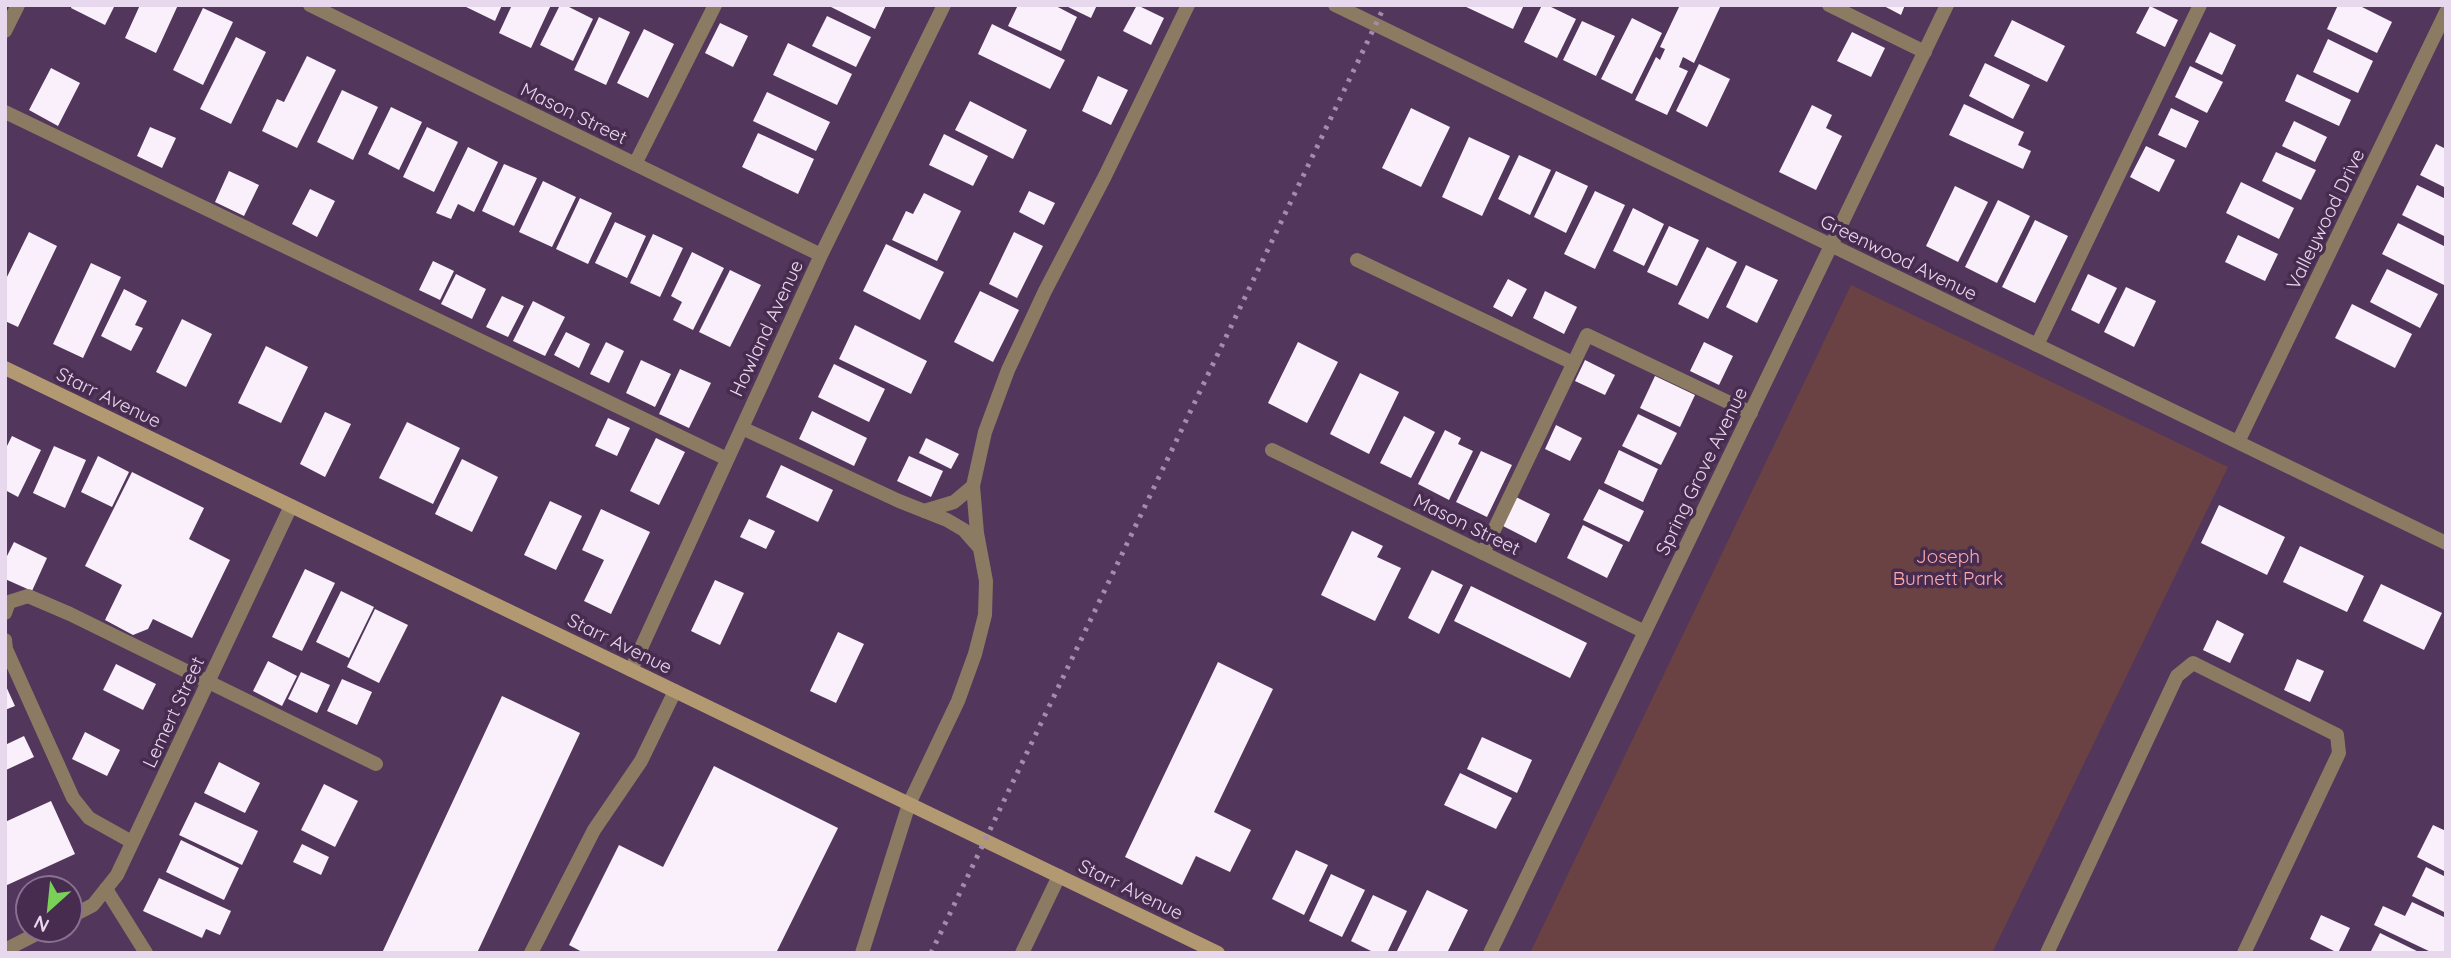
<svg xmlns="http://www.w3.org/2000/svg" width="2451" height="958" viewBox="0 0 2451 958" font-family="Quicksand,sans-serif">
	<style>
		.green { fill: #6a4243 }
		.building { fill: #f9f0fc }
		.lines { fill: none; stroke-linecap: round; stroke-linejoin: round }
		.service { stroke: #8b7b62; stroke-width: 14 }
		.minor { stroke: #8b7b62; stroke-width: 14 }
		.secondary { stroke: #b39971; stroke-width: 14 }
		.rail { stroke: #a28daa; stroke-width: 5; stroke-dasharray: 3.5 7; stroke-linecap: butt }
		.labels { text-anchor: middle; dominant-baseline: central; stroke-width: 7; stroke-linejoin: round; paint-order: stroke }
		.street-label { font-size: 19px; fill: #e8d8ee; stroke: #472c50 }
		.park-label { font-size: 19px; fill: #feabad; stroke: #472c50 }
	</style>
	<rect width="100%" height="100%" fill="#52365b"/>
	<!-- green -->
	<path class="green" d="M1851 285 2228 467 1992 953H1530Z"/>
	<!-- building -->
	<path class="building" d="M72 5H115L105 25 71 8Z
		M140 5H178L156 53 125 38Z
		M462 5H502L495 21Z
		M512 5H551L531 48 499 33Z
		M560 5H565L593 19 573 61 540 45Z
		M827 5H886L875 29Z
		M1018 5H1054L1077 17 1061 51 1008 26Z
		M1064 5H1097L1091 18Z
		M1137 5 1164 18 1151 45 1123 31Z
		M1462 5H1524L1513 29Z
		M1542 5H1547L1576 19 1557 58 1524 42Z
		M1680 5H1721L1694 63 1683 57 1679 67 1688 71 1667 115 1635 100 1656 57 1660 60 1665 49 1660 47Z
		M1882 5H1905L1901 15Z
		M2338 5H2358L2392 22 2377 53 2327 29Z
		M2150 6 2178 20 2165 47 2136 33Z
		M203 8 233 22 203 85 173 70Z
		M827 16 871 37 856 67 812 46Z
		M599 17 630 32 606 85 574 70Z
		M1632 18 1662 33 1632 94 1601 79Z
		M2012 20 2065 46 2047 82 1994 56Z
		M1582 21 1615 36 1596 76 1563 60Z
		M720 23 748 36 733 67 705 53Z
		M992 24 1065 60 1050 89 978 54Z
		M644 29 674 44 648 98 617 83Z
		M1852 32 1885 48 1871 77 1837 61Z
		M2210 32 2236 45 2222 75 2195 62Z
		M236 37 266 52 231 124 200 109Z
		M2328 39 2373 61 2358 93 2313 72Z
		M788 43 852 74 837 105 773 75Z
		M307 56 336 70 297 148 262 131 277 99 284 102Z
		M1985 63 2030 85 2013 119 1969 96Z
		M1699 64 1730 79 1707 127 1676 111Z
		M2190 66 2223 82 2207 113 2175 97Z
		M51 68 80 83 58 126 29 110Z
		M2297 74 2351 100 2339 126 2285 101Z
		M1098 76 1128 90 1111 125 1082 111Z
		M342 90 378 107 353 160 317 142Z
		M767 92 830 122 816 151 753 121Z
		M970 101 1027 130 1013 159 955 130Z
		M1964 104 2024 132 2018 145 2031 151 2023 169 1949 135Z
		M1812 105 1832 115 1826 128 1842 136 1816 190 1779 172Z
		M391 107 422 122 399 170 368 154Z
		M1411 108 1450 127 1421 187 1382 168Z
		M2171 108 2199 121 2186 148 2158 135Z
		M2294 121 2327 137 2315 162 2282 146Z
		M150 127 176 138 162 168 137 156Z
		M427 127 458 142 434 192 403 177Z
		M758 133 814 159 798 194 742 167Z
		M944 134 988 156 973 186 929 165Z
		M1469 137 1510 156 1482 216 1442 197Z
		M2436 144 2446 149V188L2420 175Z
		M2146 146 2175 160 2159 192 2130 177Z
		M468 147 498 162 474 212 458 204 451 219 436 213Z
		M2276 152 2316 170 2301 200 2262 181Z
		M1519 155 1551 170 1530 215 1498 199Z
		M504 164 537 178 514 226 482 211Z
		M229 171 259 185 244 216 215 202Z
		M1556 171 1588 186 1566 233 1534 217Z
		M543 181 576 197 552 247 519 232Z
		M2241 182 2294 208 2279 239 2226 213Z
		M2417 185 2446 199V237L2402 215Z
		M1955 186 1988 202 1958 262 1926 246Z
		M310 189 335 201 317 237 292 224Z
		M1029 191 1055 203 1044 225 1019 212Z
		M1595 191 1625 205 1595 269 1564 254Z
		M924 193 961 211 937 261 892 240 906 211 913 214Z
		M580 198 612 213 588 264 556 249Z
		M1998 200 2030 216 1997 283 1965 267Z
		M1633 208 1664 224 1644 266 1613 251Z
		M2035 220 2068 236 2035 303 2002 287Z
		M615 222 646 236 627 278 595 263Z
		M2398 223 2446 247V286L2382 254Z
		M1669 226 1699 240 1677 286 1647 272Z
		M29 232 57 246 18 327 5 321V281Z
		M1014 232 1043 246 1017 298 989 284Z
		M653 234 683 248 660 297 630 283Z
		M2238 235 2278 254 2265 281 2225 262Z
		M886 244 944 272 920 320 863 291Z
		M1707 247 1737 262 1708 319 1678 304Z
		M692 252 724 268 693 330 673 320 682 302 671 296Z
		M433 261 454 271 440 300 419 290Z
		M91 263 121 277 83 358 53 344Z
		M1746 265 1778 280 1757 323 1726 307Z
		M2387 269 2438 294 2420 328 2370 302Z
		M730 270 761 285 730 347 699 332Z
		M456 274 486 289 472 319 441 304Z
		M2088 274 2117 288 2099 324 2071 310Z
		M1508 279 1527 289 1512 317 1493 307Z
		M2126 287 2156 301 2134 347 2104 332Z
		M124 289 147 301 135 325 143 328 131 351 101 336Z
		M980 291 1019 310 993 362 954 342Z
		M1545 291 1577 307 1564 334 1533 318Z
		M502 296 524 306 508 337 486 327Z
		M533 301 565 317 545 356 513 341Z
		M2352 304 2412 334 2395 368 2335 338Z
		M182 319 212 334 186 387 156 372Z
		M855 325 927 361 911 394 839 359Z
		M566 332 590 344 579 368 554 355Z
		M606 342 624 351 609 383 590 374Z
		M1298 342 1338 362 1307 423 1268 403Z
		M1704 342 1733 356 1719 385 1690 371Z
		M266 346 308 367 281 423 238 403Z
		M641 360 671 374 655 407 626 393Z
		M1585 360 1615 375 1605 395 1575 381Z
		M834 364 885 389 869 422 818 397Z
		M680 369 711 383 689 428 659 414Z
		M1360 373 1399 392 1369 454 1330 434Z
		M1655 376 1695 395 1680 427 1640 408Z
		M812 411 867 438 854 466 799 439Z
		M325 412 351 424 325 477 300 464Z
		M1638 414 1677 433 1661 465 1622 446Z
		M1404 416 1435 432 1411 478 1380 463Z
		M608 418 630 428 617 456 595 446Z
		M407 422 460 448 433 504 379 478Z
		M1556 425 1582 438 1570 461 1545 449Z
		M1445 430 1461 438 1458 444 1473 451 1449 500 1418 484Z
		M12 436 41 450 18 497 5 490V450Z
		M656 438 685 452 659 505 630 491Z
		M926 438 959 454 951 469 919 453Z
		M54 446 86 460 65 508 33 493Z
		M1619 450 1658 469 1643 502 1604 483Z
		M1481 451 1512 465 1487 517 1456 502Z
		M98 456 129 472 112 507 81 492Z
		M909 456 943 471 931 497 897 481Z
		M462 459 498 477 472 532 435 514Z
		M781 465 833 490 818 522 766 497Z
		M132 472 204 508 189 539 230 560 192 638 153 619 148 629 133 635 105 620 122 585 85 566Z
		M1599 489 1644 511 1629 542 1583 520Z
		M1516 497 1550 514 1536 543 1503 526Z
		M550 501 582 516 556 570 524 555Z
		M2219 505 2285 537 2267 575 2201 543Z
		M601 509 650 532 611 614 584 601 604 560 582 550Z
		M749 519 775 531 766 549 740 537Z
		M1583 525 1623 545 1607 578 1567 558Z
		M1352 531 1383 546 1377 557 1401 568 1375 621 1321 595Z
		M14 542 47 558 32 591 5 579V560Z
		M2300 546 2364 576 2347 612 2283 582Z
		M305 569 335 583 302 651 272 637Z
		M1432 570 1463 585 1439 634 1408 618Z
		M715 580 744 593 720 645 691 631Z
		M2381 584 2442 613 2424 650 2363 621Z
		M1471 586 1587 643 1570 678 1454 621Z
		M341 591 374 607 349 658 316 642Z
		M375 609 408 625 379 683 347 667Z
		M2217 620 2244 634 2230 663 2203 650Z
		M838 632 864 644 836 703 810 691Z
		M2297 659 2324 671 2310 702 2284 690Z
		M268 661 297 676 282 706 253 691Z
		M1218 662 1273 689 1214 812 1251 830 1230 872 1196 856 1182 885 1125 857Z
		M116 664 156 684 143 710 103 690Z
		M301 672 330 685 317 713 288 699Z
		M342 679 372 692 357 725 327 711Z
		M5 684 15 706 5 710Z
		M502 696 580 733 477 953H382Z
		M85 732 120 750 107 776 72 759Z
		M24 736 34 757 6 770 5 745Z
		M1482 737 1532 760 1517 793 1467 769Z
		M219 762 260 783 245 813 204 793Z
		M714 766 838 828 776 953H584L569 945 619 845 663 867Z
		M1460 773 1512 798 1496 829 1444 805Z
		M324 784 358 801 335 847 301 830Z
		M51 801 75 854 5 886V822Z
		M195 802 258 831 242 865 179 835Z
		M2433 825 2446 831V872L2417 857Z
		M181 840 239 868 224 900 166 872Z
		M302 844 329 857 321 875 293 862Z
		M1296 850 1328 865 1304 915 1272 899Z
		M2426 867 2446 877V913L2412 896Z
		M1331 874 1365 890 1342 937 1309 921Z
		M159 878 231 911 220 935 206 929 202 938 143 911Z
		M1427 890 1468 910 1447 953H1396Z
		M1373 895 1407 911 1387 953H1375L1351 941Z
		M2412 902 2446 918 2445 953H2433L2374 925 2383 906 2405 916Z
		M2321 915 2350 928 2338 953 2310 939Z
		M2380 933 2421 953H2370Z"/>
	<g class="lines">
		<!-- service -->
		<path class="service" d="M1829 5 1925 52
			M5 112 727 459
			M635 164 715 5
			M1357 260 1573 363
			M2037 345 2200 5
			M742 428 899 501 947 520 964 530 979 547
			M924 511 954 502 973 486
			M1483 553 1587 335 1751 413
			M5 613 9 602 28 596 70 614 376 764
			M5 640 6 649 73 798 89 818 132 842
			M106 889 146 953
			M531 953 594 830 641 761 675 691
			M862 953 909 804 958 701 975 654 985 615 986 581 977 533 973 486 985 432 1008 370 1045 291 1105 176 1188 5
			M2047 953 2177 676 2193 663 2337 735 2339 753 2244 953"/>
		<!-- minor -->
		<path class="minor" d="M310 5 821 255
			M1335 5 2446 543
			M5 31 18 5
			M2238 442 2446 12
			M1272 450 1645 632
			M631 670 821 255 944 5
			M70 917 93 905 117 875 291 506
			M5 950 44 930
			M1022 953 1059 876
			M1490 953 1947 5"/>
		<!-- secondary -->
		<path class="secondary" d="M5 368 1218 953"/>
		<!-- rail -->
		<path class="rail" d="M931 953 1385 5"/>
	</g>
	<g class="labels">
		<!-- street labels -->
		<g class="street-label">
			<text transform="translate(574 113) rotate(26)">Mason Street</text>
			<text transform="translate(2325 219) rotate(-64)">Valleywood Drive</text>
			<text transform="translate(1899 257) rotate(26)">Greenwood Avenue</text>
			<text transform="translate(766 328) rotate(-65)">Howland Avenue</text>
			<text transform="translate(109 397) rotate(26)">Starr Avenue</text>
			<text transform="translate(1701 471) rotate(-64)">Spring Grove Avenue</text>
			<text transform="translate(1467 524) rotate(26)">Mason Street</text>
			<text transform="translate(620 643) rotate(26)">Starr Avenue</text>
			<text transform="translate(173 712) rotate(-65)">Lemert Street</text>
			<text transform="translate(1131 889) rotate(26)">Starr Avenue</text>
		</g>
		<!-- park labels -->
		<g class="park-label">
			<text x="1948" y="556">Joseph<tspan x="1948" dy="22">Burnett Park</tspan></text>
		</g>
	</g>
	<!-- border -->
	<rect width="2451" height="958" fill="none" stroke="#e8d8ee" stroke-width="14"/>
	<!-- north arrow -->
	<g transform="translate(49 909) rotate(207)"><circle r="33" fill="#472c50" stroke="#87718f" stroke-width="2"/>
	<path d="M0-5L12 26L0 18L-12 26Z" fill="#79d157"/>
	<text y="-10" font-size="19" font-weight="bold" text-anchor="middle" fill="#e8d8ee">N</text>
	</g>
</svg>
